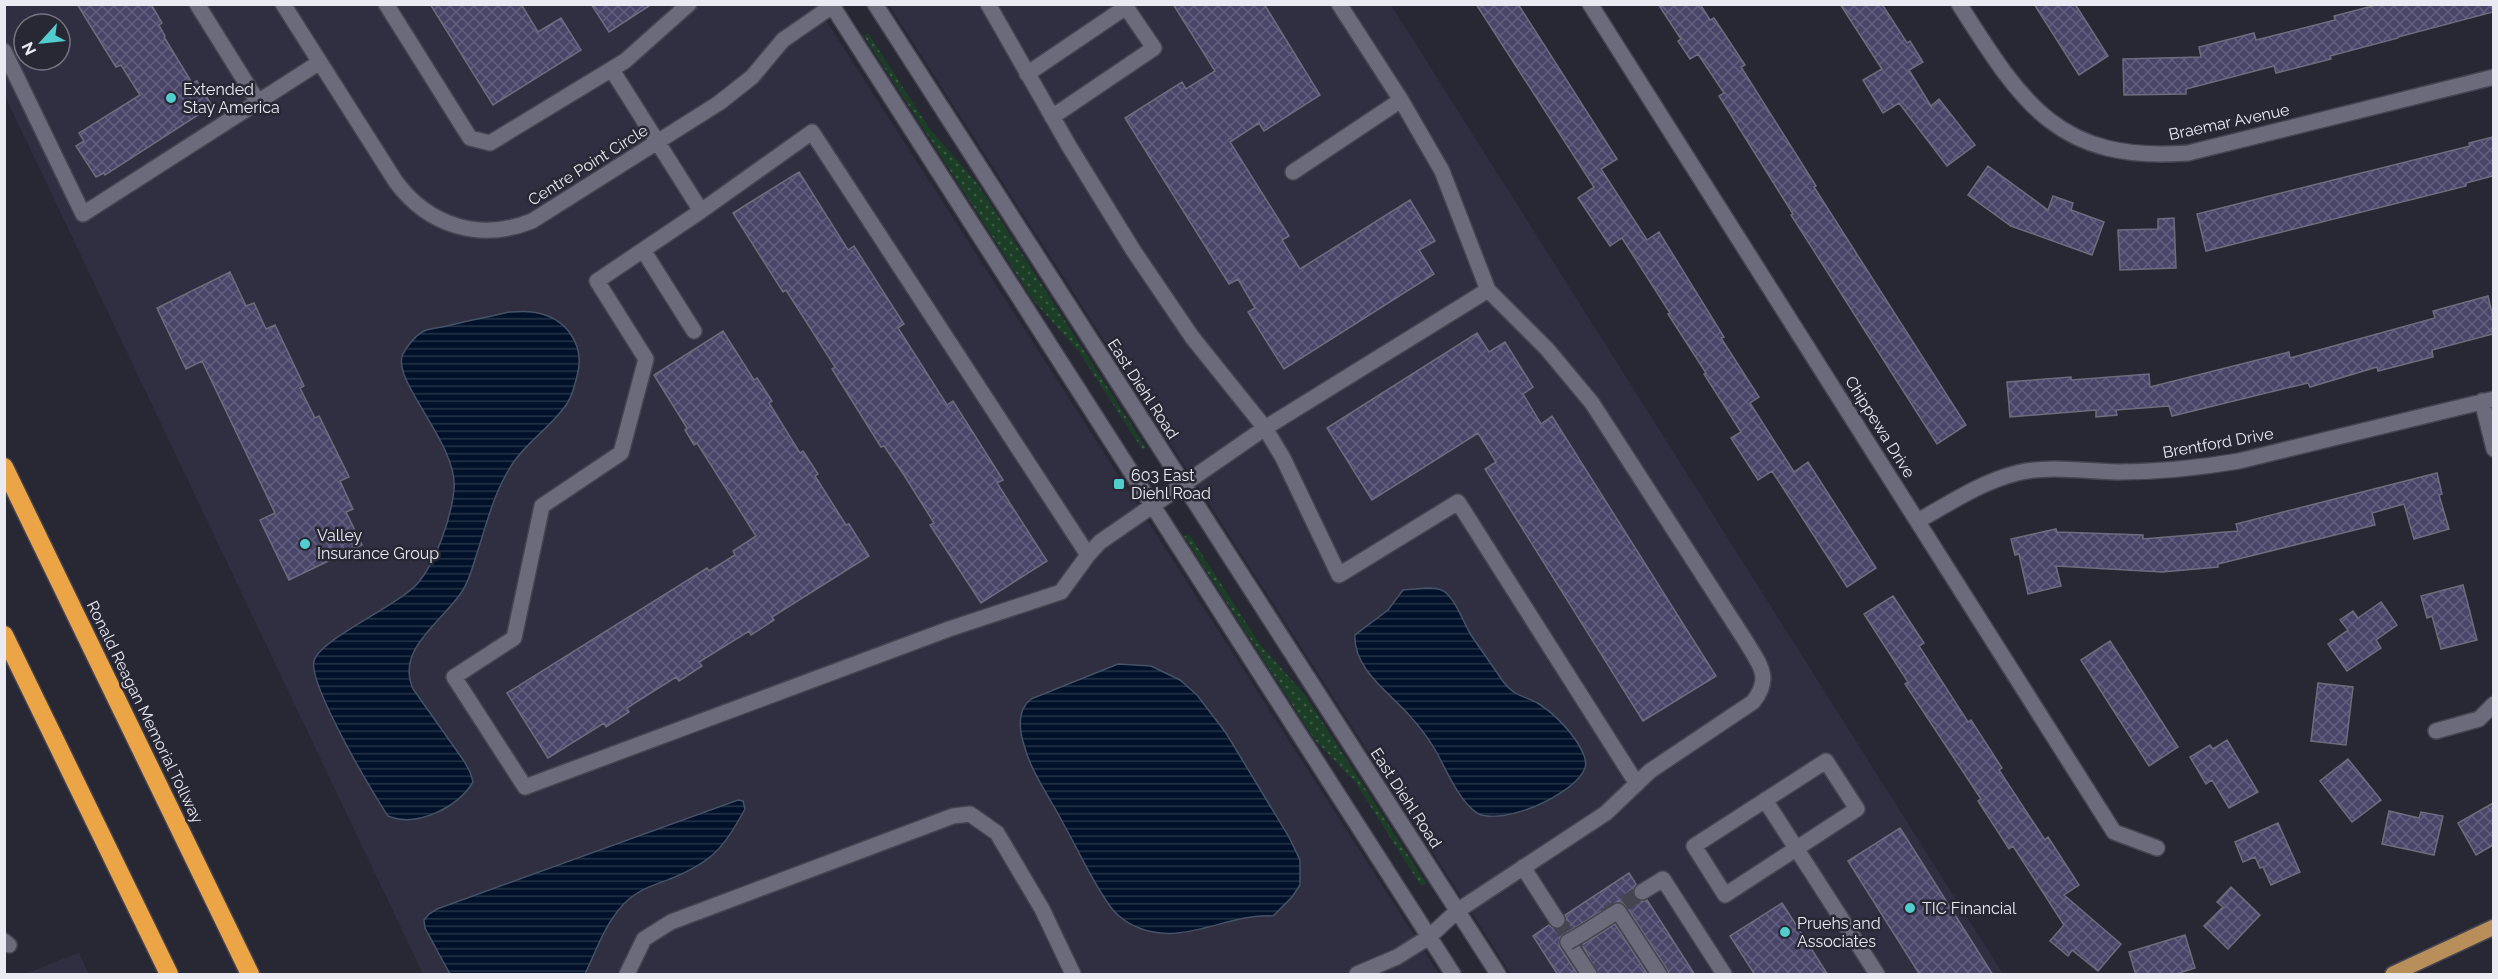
<svg xmlns="http://www.w3.org/2000/svg" width="2498" height="979" viewBox="0 0 2498 979" font-family="Raleway,sans-serif">
	<style>
		.built { fill: #302f42; fill-rule: evenodd }
		.grass { fill: url(#grass-dots) }
		.water { fill: url(#water-rules); stroke: #465266; stroke-width: 1.5 }
		.building { fill: url(#building-cross-hatch); stroke: #6e6d7d; stroke-width: 1.5 }
		.lines { fill: none; stroke-linecap: round; stroke-linejoin: round }
		.minor-tunnel { stroke: #454451; stroke-width: 15; stroke-dasharray: 15 8; stroke-linecap: butt }
		.minor-casing { stroke: #454450; stroke-width: 18 }
		.major-casing { stroke: #454450; stroke-width: 18 }
		.highway-casing { stroke: #454450; stroke-width: 21 }
		.minor { stroke: #6c6b7b; stroke-width: 15 }
		.major { stroke: #b88e5b; stroke-width: 15 }
		.highway { stroke: #eba546; stroke-width: 18 }
		.minor-bridge-casing { stroke: #454450; stroke-width: 18; stroke-linecap: butt }
		.minor-bridge { stroke: #6c6b7b; stroke-width: 15 }
		.poi-dot { fill: #52cdce; stroke: #282734; stroke-width: 2 }
		.labels { text-anchor: middle; dominant-baseline: central; stroke-width: 5; stroke-linejoin: round; paint-order: stroke }
		.poi-label { font-size: 16px; fill: #eaeaf3; stroke: #282734; text-anchor: start }
		.street-label { font-size: 16px; fill: #eaeaf3; stroke: #282734 }
	</style>
	<defs>
		<pattern id="grass-dots" width="8" height="8" patternUnits="userSpaceOnUse" patternTransform="scale(1.5)"><rect width="8" height="8" fill="#1c3e26"/><path d="M2 2h.1M6 6h.1" fill="none" stroke="#3d5a46" stroke-width="1.8" stroke-linecap="round"/></pattern>
		<pattern id="water-rules" width="6" height="5" patternUnits="userSpaceOnUse" patternTransform="scale(1.5)"><rect width="6" height="5" fill="#001129"/><path d="M0 2.5h6" fill="none" stroke="#253448"/></pattern>
		<pattern id="building-cross-hatch" width="8" height="8" patternUnits="userSpaceOnUse" patternTransform="scale(1.5)"><rect width="8" height="8" fill="#484569"/><path d="M0 0l8 8M0 8l8-8" fill="none" stroke="#63607f"/></pattern>
	</defs>
	<rect width="100%" height="100%" fill="#282734"/>
	<!-- built -->
	<path class="built" d="M5 5H816L1439 974H423L5 96ZM24 24H60V60H24Z
		M889 5H1391L2003 974H1511Z
		M79 953 89 974H25L78 953Z"/>
	<!-- grass -->
	<path class="grass" d="M868 33 929 128 977 183 1146 448 1142 449 1079 352 1033 300 864 36Z
		M1189 534 1259 643 1305 695 1426 883 1421 886 1355 782 1315 740 1184 536Z"/>
	<!-- water -->
	<path class="water" d="M509 312C516 312 524 311 532 312 565 316 586 344 577 376 574 388 571 400 563 409 548 429 527 442 513 463 496 488 488 518 479 547 474 561 471 577 463 590 444 621 395 648 413 689L464 761 470 772 473 782C458 807 417 828 388 816 373 794 308 684 314 661 320 639 398 606 418 583 436 562 451 518 454 490 459 444 390 380 403 354 407 346 416 335 424 331 431 328 440 328 447 326 467 321 488 317 509 312Z
		M1427 588C1434 588 1439 588 1445 592 1457 602 1463 622 1471 635 1481 650 1492 665 1502 680 1514 697 1524 695 1539 704 1555 714 1574 734 1582 751 1585 757 1587 762 1585 768 1576 794 1502 827 1477 813 1460 802 1446 770 1437 753 1429 739 1420 727 1410 716 1390 693 1353 669 1355 635L1388 610 1403 590Z
		M1118 664 1151 666 1180 680 1197 695 1226 733 1289 837 1300 860V885L1292 897 1273 916C1228 913 1184 946 1139 928 1129 924 1120 918 1113 910 1093 884 1079 851 1063 823 1050 798 1031 772 1024 745 1019 729 1017 710 1031 699Z
		M738 800 743 801 745 809C724 848 712 862 670 879 656 884 641 889 629 899 607 918 597 949 585 974H450L425 928 424 920 429 914 437 909Z"/>
	<!-- building -->
	<path class="building" d="M77 4H151L162 23 159 25 165 36 164 37 192 83 197 81 212 106 105 175 104 173 96 177 76 146 84 141 79 133 140 95 121 65 116 67Z
		M430 4H521L538 32 561 18 581 50 493 105Z
		M591 4H652L609 32Z
		M1173 4H1264L1320 95 1264 131 1259 123 1230 142 1289 236 1282 240 1300 269 1410 200 1435 241 1419 250 1434 274 1284 369 1248 312 1255 308 1238 279 1229 284 1125 118 1182 82 1186 89 1215 71Z
		M1476 4H1518L1617 159 1601 169 1647 240 1659 232 1724 337 1721 338 1759 397 1750 403 1794 472 1808 462 1876 568 1847 587 1772 471 1758 480 1731 438 1741 432 1704 374 1706 373 1668 314 1670 313 1622 238 1610 246 1578 198 1594 187Z
		M1658 4H1700L1710 20 1714 18 1745 65 1741 67 1816 186 1814 187 1966 425 1937 444 1791 215 1793 214 1719 96 1724 93 1698 54 1690 59 1678 41 1681 39Z
		M1840 4H1882L1907 43 1910 41 1923 62 1909 70 1931 106 1939 99 1975 145 1947 166 1899 103 1883 113 1863 80 1882 69Z
		M2034 4H2075L2108 56 2079 75Z
		M2380 4H2493V12L2398 37V38L2330 56 2331 59 2276 73 2274 66 2186 89V94L2124 95 2123 59 2201 57 2199 47 2254 33 2256 40 2335 20 2334 16Z
		M2493 137V176L2466 183V186L2206 251 2197 214 2470 146 2469 143Z
		M1988 166 2048 210 2053 196 2073 203 2071 210 2104 222 2092 255 2011 226 1968 195Z
		M799 172 848 250 854 246 904 324 898 328 947 405 953 401 1003 480 997 483 1047 561 981 603 930 525 934 523 904 475 884 446 881 447 832 369 835 367 786 290 783 292 733 213Z
		M2174 218 2176 268 2120 270 2118 230 2158 229V219Z
		M230 272 246 306 254 303 266 329 275 325 304 386 300 388 315 418 319 416 349 477 340 481 353 509 346 512 362 545 289 580 260 520 275 513 202 361 186 369 157 308Z
		M2488 296 2493 317V334L2432 350 2433 357 2378 371 2377 367 2310 387 2308 383 2172 416 2169 406 2116 410 2117 415 2096 417V410L2010 417 2007 382 2071 377V380L2149 374 2150 387 2289 352 2290 358 2435 318 2433 311Z
		M723 331 754 380 757 378 772 401 769 403 800 453 803 451 818 474 815 476 846 525 849 524 869 556 772 617 774 620 751 635 749 631 699 662 702 666 679 681 676 677 641 699 627 708 629 712 606 727 604 723 548 758 507 693 707 568 709 571 735 555 733 551 756 536 697 443 694 445 685 430 687 428 654 375Z
		M1477 333 1489 352 1505 342 1533 387 1523 394 1541 424 1552 416 1716 676 1643 721 1485 469 1496 462 1478 433 1372 500 1327 428Z
		M2437 473 2442 494 2439 495 2449 529 2414 539 2404 504 2372 513 2375 525 2218 564V567L2162 572 2056 566 2061 586 2028 594 2019 554 2015 555 2011 539 2056 529 2057 532 2143 535V539L2238 531 2236 524Z
		M2463 585 2477 640 2441 649 2432 616 2427 618 2421 596Z
		M1893 596 1924 643 1919 646 1968 722 1971 720 2002 768 1999 770 2045 840 2048 837 2079 885 2064 895 2121 944 2098 971 2072 950 2068 956 2050 941 2064 925 2013 846 2009 849 1978 801 1981 799 1905 684 1908 682 1864 614Z
		M2381 602 2397 625 2376 640 2381 648 2347 671 2328 644 2348 630 2340 620 2353 611 2358 618Z
		M2110 641 2178 747 2149 766 2081 660Z
		M2318 683 2353 687 2346 745 2311 741Z
		M2227 740 2258 792 2229 808 2212 780 2206 784 2190 757 2210 745 2213 749Z
		M2348 759 2381 800 2352 822 2320 781Z
		M2493 803V845L2476 855 2458 823Z
		M2389 811 2419 818 2421 812 2443 816 2434 855 2382 844Z
		M2278 823 2300 872 2271 885 2263 867 2260 868 2255 857 2243 862 2235 842Z
		M1900 828 1993 975H1920L1848 861Z
		M1629 873 1636 884 1632 892 1634 898 1642 902 1647 900 1695 975H1669L1667 969 1626 906 1618 901 1560 937 1559 946 1578 975H1558L1533 936 1549 925 1557 930 1563 928 1567 920 1565 915Z
		M2231 887 2260 915 2228 949 2204 926 2223 907 2217 902Z
		M1782 903 1828 975H1755L1730 936Z
		M1615 924 1648 975H1599L1582 945Z
		M2185 935 2195 968 2173 975H2136L2129 952Z"/>
	<g class="lines">
		<!-- minor-tunnel -->
		<path class="minor-tunnel" d="M1605 916 1642 892
			M1557 920 1577 950"/>
		<!-- minor casing -->
		<g class="minor-casing">
			<path id="minor" d="M197 4 258 102
				M283 4 396 182C429 226 480 242 532 221L719 103 752 77 783 40 835 4
				M386 4 470 138 490 143 625 61 689 4
				M831 4 1453 974
				M875 4 1498 974
				M988 4 1069 146 1133 250 1192 337 1265 428 1283 458 1339 575 1458 502 1637 784
				M1590 4 2114 832 2157 848
				M1959 4C2022 103 2058 163 2188 153L2494 77
				M4 51 83 214 320 62
				M612 70 701 211 812 132 1088 555 1100 542 1265 428 1488 290 1442 171 1401 100 1339 4
				M1027 74 1126 7 1154 48 1052 117
				M1293 172 1401 100
				M701 211 597 281 646 359 621 453 542 506 514 638 454 677 525 787 949 629 1061 592 1088 555
				M643 250 694 331
				M2482 401 2494 449
				M1918 521C1950 503 1981 482 2017 473 2050 465 2082 471 2117 472 2158 472 2198 468 2239 461L2494 399
				M2436 731 2479 719 2494 704
				M1826 761 1857 809 1725 895 1694 846Z
				M1765 800 1877 974
				M1523 867 1557 920
				M1642 892 1663 879 1724 974
				M1585 932 1618 911 1659 974
				M4 941 9 945
				M1568 942 1589 974
				M627 974 644 939 671 922 953 816 970 814 997 833 1042 909 1073 974
				M1357 974 1397 957 1429 937 1457 911 1606 813 1650 771 1753 702C1773 677 1759 664 1745 640L1592 403 1547 349 1488 290"/>
		</g>
		<!-- major casing -->
		<g class="major-casing">
			<path id="major" d="M2393 974 2494 927"/>
		</g>
		<!-- highway casing -->
		<g class="highway-casing">
			<path id="highway" d="M4 467 250 974
				M4 635 169 974"/>
		</g>
		<!-- minor -->
		<use href="#minor" class="minor"/>
		<!-- major -->
		<use href="#major" class="major"/>
		<!-- highway -->
		<use href="#highway" class="highway"/>
		<!-- minor-bridge casing -->
		<g class="minor-bridge-casing">
			<path id="minor-bridge" d="M1568 942 1585 932"/>
		</g>
		<!-- minor-bridge -->
		<use href="#minor-bridge" class="minor-bridge"/>
	</g>
	<!-- markers -->
	<g class="poi-dot">
		<circle cx="171" cy="98" r="6"/>
		<rect x="1113" y="478" width="12" height="12" rx="3"/>
		<circle cx="305" cy="544" r="6"/>
		<circle cx="1910" cy="908" r="6"/>
		<circle cx="1785" cy="932" r="6"/>
	</g>
	<g class="labels">
		<!-- poi labels -->
		<g class="poi-label">
			<text x="183" y="89">Extended<tspan x="183" dy="18">Stay America</tspan></text>
			<text x="1131" y="475">603 East<tspan x="1131" dy="18">Diehl Road</tspan></text>
			<text x="317" y="535">Valley<tspan x="317" dy="18">Insurance Group</tspan></text>
			<text x="1922" y="908">TIC Financial</text>
			<text x="1797" y="923">Pruehs and<tspan x="1797" dy="18">Associates</tspan></text>
		</g>
		<!-- street labels -->
		<g class="street-label">
			<text transform="translate(2229 122) rotate(-12)">Braemar Avenue</text>
			<text transform="translate(588 165) rotate(-32)">Centre Point Circle</text>
			<text transform="translate(1143 389) rotate(57)">East Diehl Road</text>
			<text transform="translate(1880 427) rotate(58)">Chippewa Drive</text>
			<text transform="translate(2218 443) rotate(-10)">Brentford Drive</text>
			<text transform="translate(145 712) rotate(64)">Ronald Reagan Memorial Tollway</text>
			<text transform="translate(1406 798) rotate(57)">East Diehl Road</text>
		</g>
	</g>
	<!-- border -->
	<rect width="2498" height="979" fill="none" stroke="#eaeaf3" stroke-width="12"/>
	<!-- north arrow -->
	<g transform="translate(42 42) rotate(243)"><circle r="28" fill="#282734" stroke="#767580" stroke-width="1.5"/>
	<path d="M0-4.5L10 22L0 15L-10 22Z" fill="#52cdce"/>
	<text y="-9" font-size="16" font-weight="bold" text-anchor="middle" fill="#eaeaf3">N</text>
	</g>
</svg>
